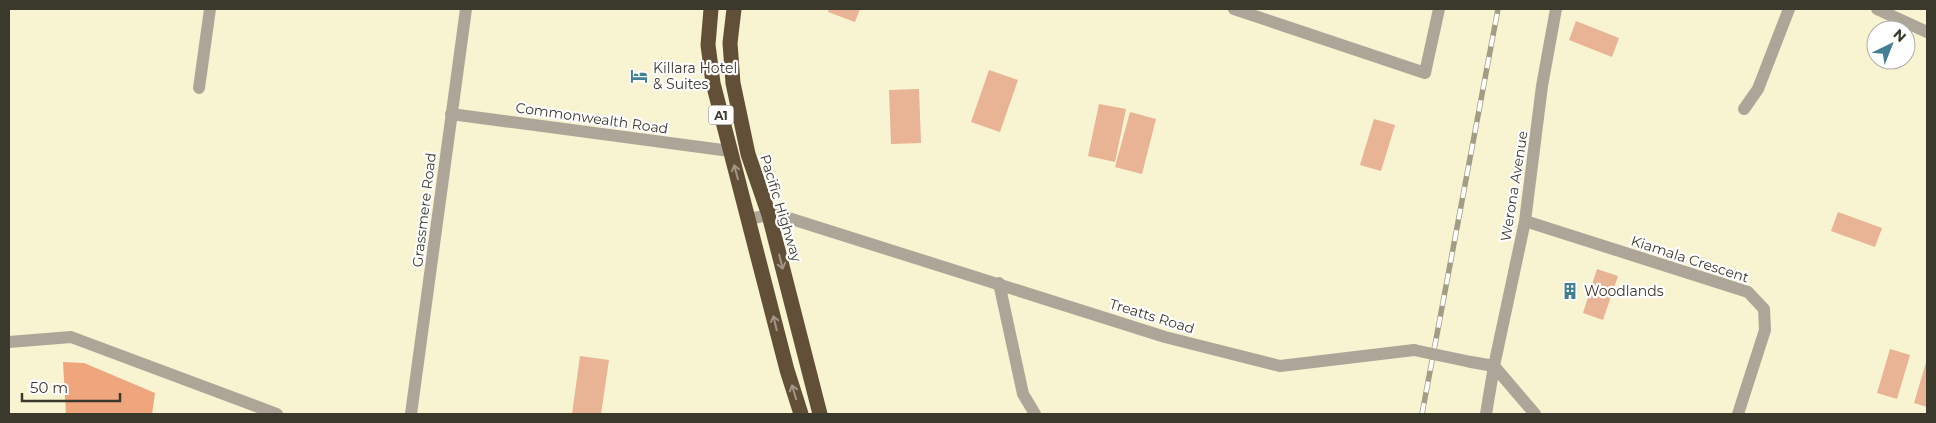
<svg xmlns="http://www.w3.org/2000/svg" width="1936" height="423" viewBox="0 0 1936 423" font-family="Montserrat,sans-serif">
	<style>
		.green { fill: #e9b395 }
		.forest { fill: #f0a67c }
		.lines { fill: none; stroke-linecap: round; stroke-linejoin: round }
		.minor { stroke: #aea599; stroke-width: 12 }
		.highway { stroke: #624f37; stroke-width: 15 }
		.rail-casing { stroke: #a19e85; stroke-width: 5.5 }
		.rail { stroke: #fefefe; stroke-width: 4; stroke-dasharray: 11; stroke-linecap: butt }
		.minor-bridge { stroke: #aea599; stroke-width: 12 }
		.oneway { stroke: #a09587 }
		.labels { text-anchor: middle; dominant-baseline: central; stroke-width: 4.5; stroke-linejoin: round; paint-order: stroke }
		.shield { fill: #fefefe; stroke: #76746b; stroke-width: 1 }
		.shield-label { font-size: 12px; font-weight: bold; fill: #3b392c }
		.poi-label { font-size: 14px; fill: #3b392c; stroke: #fefefe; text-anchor: start }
		.street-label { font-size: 14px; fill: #3b392c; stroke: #fefefe }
	</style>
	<rect width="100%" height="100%" fill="#f8f3d0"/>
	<!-- green -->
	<path class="green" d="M829 9H860L855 22 828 12Z
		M1576 21 1619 38 1612 57 1569 40Z
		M989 70 1018 80 1000 132 971 122Z
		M919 89 921 143 891 144 889 90Z
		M1099 104 1126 109 1115 162 1088 156Z
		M1130 112 1156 119 1142 174 1115 167Z
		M1374 119 1395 125 1381 171 1360 165Z
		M1838 212 1882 228 1875 247 1831 231Z
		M1597 269 1618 276 1603 320 1583 313Z
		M1890 349 1910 355 1897 399 1877 393Z
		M580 356 609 360 601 414H572Z
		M1927 359V407L1914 403Z"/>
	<!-- forest -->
	<path class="forest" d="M63 362 84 363 155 393 152 414H66Z"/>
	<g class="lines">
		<!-- minor -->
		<path class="minor" d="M1234 9 1425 73 1439 9
			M1877 9 1927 32
			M199 88 210 9
			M1744 109 1758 89 1789 9
			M451 114 730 151
			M749 219 769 215H779L1165 337 1280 366 1414 350
			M1525 221 1748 292 1764 309 1765 330 1738 414
			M999 283 1023 394 1035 414
			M9 342 71 337 277 414
			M1471 362 1494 366 1535 414
			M411 414 466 9
			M1486 414 1494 366 1525 221 1542 86 1556 9"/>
		<!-- highway -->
		<path class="highway" d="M711 9 708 45 713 83 787 370 801 414
			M734 9 730 43 733 83 748 154 769 215 820 414"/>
		<!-- rail casing -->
		<g class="rail-casing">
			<path id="rail" d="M1422 414 1498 9"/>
		</g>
		<!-- rail -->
		<use href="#rail" class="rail"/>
		<!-- minor-bridge -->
		<path class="minor-bridge" d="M1414 350 1471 362"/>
	</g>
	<!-- one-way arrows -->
	<defs><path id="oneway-shaft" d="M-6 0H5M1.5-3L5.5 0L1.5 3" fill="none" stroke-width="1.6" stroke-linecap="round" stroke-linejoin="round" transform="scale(1.25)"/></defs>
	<g class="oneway">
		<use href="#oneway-shaft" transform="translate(736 172) rotate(-105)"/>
		<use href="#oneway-shaft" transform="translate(781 262) rotate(76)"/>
		<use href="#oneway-shaft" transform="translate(775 323) rotate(-104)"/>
		<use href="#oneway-shaft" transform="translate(794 392) rotate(-107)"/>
	</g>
	<!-- icons -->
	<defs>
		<g id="hotel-bare" transform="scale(1.35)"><path d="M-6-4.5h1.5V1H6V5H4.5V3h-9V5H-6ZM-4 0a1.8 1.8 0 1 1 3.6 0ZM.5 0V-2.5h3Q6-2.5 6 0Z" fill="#427f95" stroke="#fefefe" stroke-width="2.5" paint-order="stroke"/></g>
		<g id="building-bare" transform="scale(1.35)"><path d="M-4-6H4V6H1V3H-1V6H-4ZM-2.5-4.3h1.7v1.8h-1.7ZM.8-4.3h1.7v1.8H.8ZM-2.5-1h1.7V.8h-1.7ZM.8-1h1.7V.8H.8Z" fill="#427f95" stroke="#fefefe" stroke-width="2.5" paint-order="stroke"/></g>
	</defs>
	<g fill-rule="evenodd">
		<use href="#hotel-bare" x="639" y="76"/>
		<use href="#building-bare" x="1570" y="291"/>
	</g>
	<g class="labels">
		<!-- shield labels -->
		<rect class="shield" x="708.5" y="105.5" width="25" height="19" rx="4"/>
		<g class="shield-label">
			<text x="721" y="115">A1</text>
		</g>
		<!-- poi labels -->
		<g class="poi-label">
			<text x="653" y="68">Killara Hotel<tspan x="653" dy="16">&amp; Suites</tspan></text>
			<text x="1584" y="291">Woodlands</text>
		</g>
		<!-- street labels -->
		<g class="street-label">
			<text transform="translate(592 118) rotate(8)">Commonwealth Road</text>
			<text transform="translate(1514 186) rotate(-81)">Werona Avenue</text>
			<text transform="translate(781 208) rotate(73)">Pacific Highway</text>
			<text transform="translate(424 210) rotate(-83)">Grassmere Road</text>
			<text transform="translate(1690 259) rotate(18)">Kiamala Crescent</text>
			<text transform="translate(1152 316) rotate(17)">Treatts Road</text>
		</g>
	</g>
	<!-- border -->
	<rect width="1936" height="423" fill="none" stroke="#3b392c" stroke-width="20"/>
	<!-- north arrow -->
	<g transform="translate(1891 45) rotate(43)"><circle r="24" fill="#fefefe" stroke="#b0afaa"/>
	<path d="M0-4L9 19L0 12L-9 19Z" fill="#427f95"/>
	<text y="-8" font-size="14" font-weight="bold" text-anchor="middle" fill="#3b392c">N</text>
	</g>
	<!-- scale -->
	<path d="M22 393v8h98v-8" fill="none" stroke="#3b392c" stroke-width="2.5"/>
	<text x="30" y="393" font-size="15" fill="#3b392c" stroke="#fefefe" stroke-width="4" paint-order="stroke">50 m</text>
</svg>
